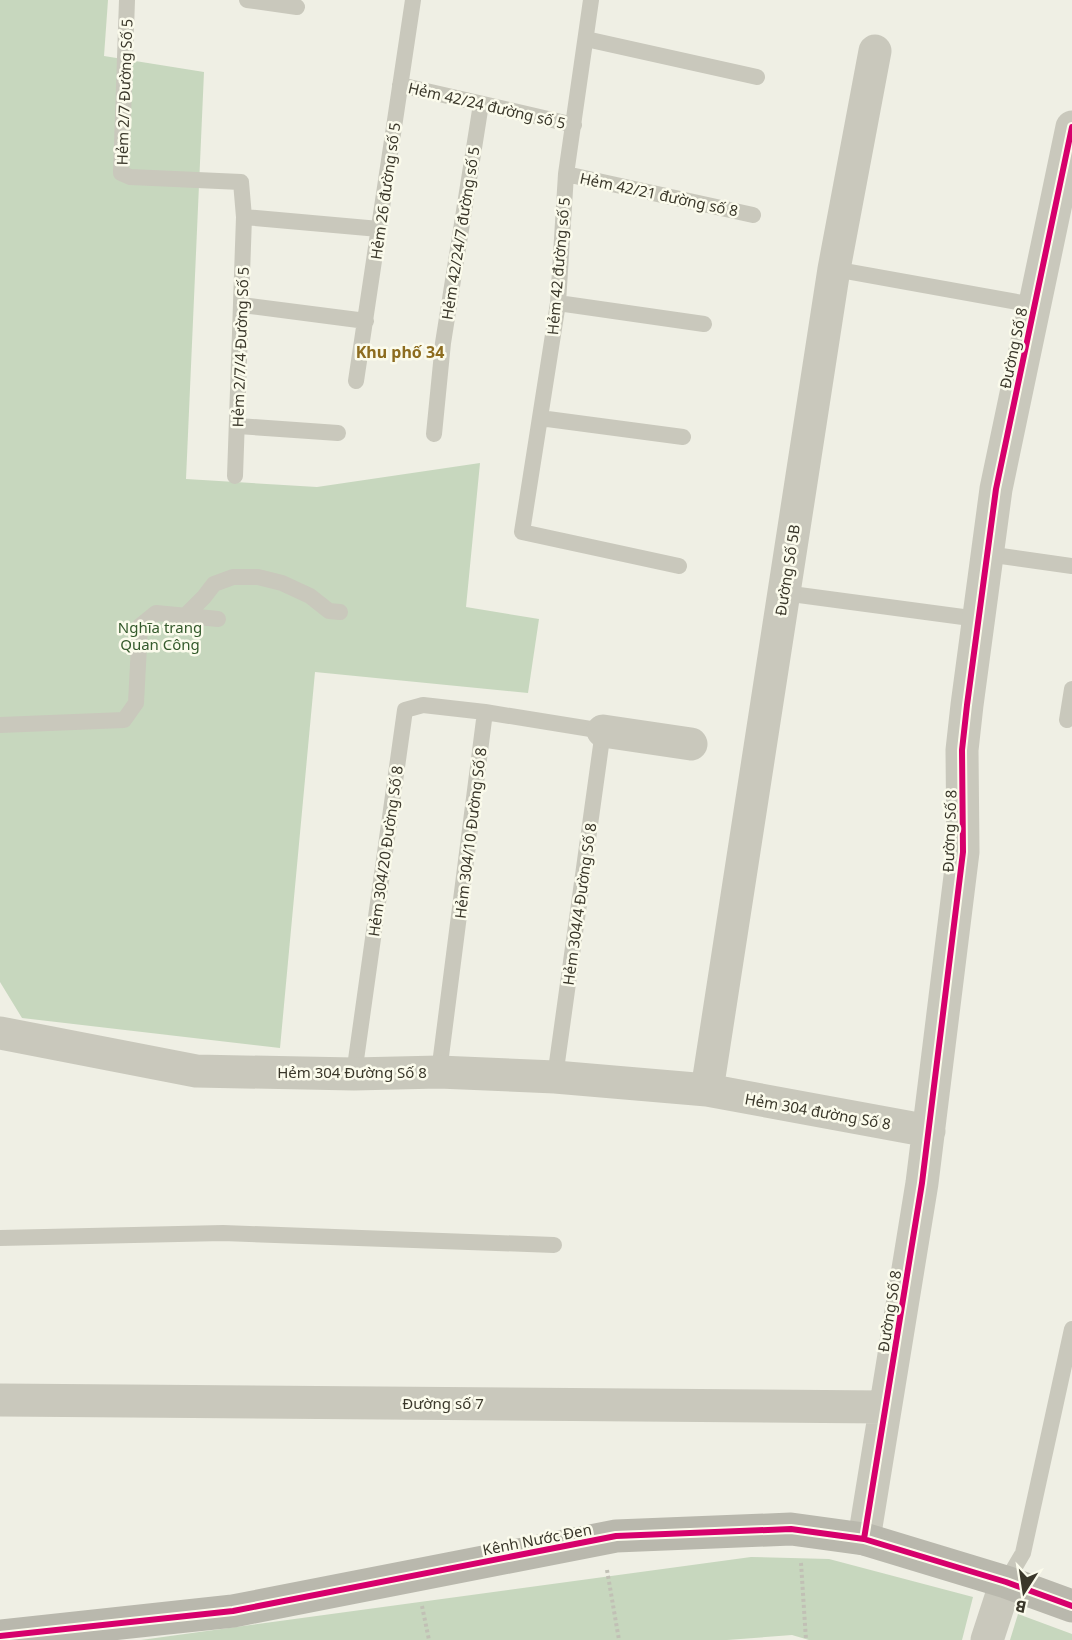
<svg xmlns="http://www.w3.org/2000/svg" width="1072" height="1640" viewBox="0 0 1072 1640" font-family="'Noto Sans',sans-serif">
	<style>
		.green { fill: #c7d7be }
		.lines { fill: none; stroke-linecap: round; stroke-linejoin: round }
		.path { stroke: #c1c0b5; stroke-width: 4; stroke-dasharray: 3 3; stroke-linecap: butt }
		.lane { stroke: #c9c8bc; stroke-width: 16 }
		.street { stroke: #c9c8bc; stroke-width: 33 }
		.secondary { stroke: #b9b8ad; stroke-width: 33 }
		.cycleway-casing { stroke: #fbfbec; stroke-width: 10 }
		.cycleway { stroke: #d6006c; stroke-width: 6 }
		.labels { text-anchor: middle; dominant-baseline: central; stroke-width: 5; stroke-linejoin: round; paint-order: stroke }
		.street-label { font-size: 15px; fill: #3a372a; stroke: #fbfbec }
		.park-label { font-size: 15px; fill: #345a2c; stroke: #fbfbec }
		.neighbourhood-label { font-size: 16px; font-weight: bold; fill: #8d6c1f; stroke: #fbfbec }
	</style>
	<rect width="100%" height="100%" fill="#efefe4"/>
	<!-- green -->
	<path class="green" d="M0 0H108L104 56 204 72 186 479 317 487 480 463 466 607 539 619 528 693 315 672 280 1048 22 1018 0 982Z
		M751 1557 829 1559 973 1597 962 1640H809L792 1635 727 1640H141Z
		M1018 1614 1072 1634V1640H1010Z"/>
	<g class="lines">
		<!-- path -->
		<path class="path" d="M801 1563 806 1640
			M607 1570 619 1640
			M422 1606 429 1640"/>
		<!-- lane -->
		<path class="lane" d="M127 0 121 173 130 177 241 182 244 217 235 476
			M247 0 297 7
			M591 0 566 174 558 303 522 532 679 566
			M586 39 757 77
			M400 85 574 125
			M566 174 753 215
			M244 217 379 229
			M834 269 1034 305
			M558 303 704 324
			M242 305 366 321
			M356 381 413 0
			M540 418 683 437
			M238 426 338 433
			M434 434 443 343 481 104
			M987 554 1072 566
			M784 593 978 619
			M185 616 204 597 214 584 233 577H258L282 583 310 596 329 611 340 612
			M1067 720 1072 689
			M0 725 124 720 136 703 140 626 156 613 218 619
			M439 1072 485 712 603 731 555 1077
			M354 1074 405 710 423 705 485 712
			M0 1238 223 1233 554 1245
			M1006 1582 1023 1553 1072 1329"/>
		<!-- street -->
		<path class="street" d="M603 731 691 744
			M0 1033 196 1071 354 1074 439 1072 555 1077 707 1090 929 1131
			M707 1090 834 269 875 51
			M0 1400 885 1407
			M864 1539 922 1183 963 852 962 750 967 705 996 489 1072 127
			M987 1640 1006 1582"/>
		<!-- secondary -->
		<path class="secondary" d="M0 1636 233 1611 616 1536 791 1529 864 1539 1006 1582 1072 1606"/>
		<!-- cycleway casing -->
		<g class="cycleway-casing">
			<path id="cycleway" d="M864 1539 922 1183 963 852 962 750 967 705 996 489 1072 127
				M0 1636 233 1611 616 1536 791 1529 864 1539 1006 1582 1072 1606"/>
		</g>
		<!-- cycleway -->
		<use href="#cycleway" class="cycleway"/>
	</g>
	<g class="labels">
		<!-- street labels -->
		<g class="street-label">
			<text transform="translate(124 92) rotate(-88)">Hẻm 2/7 Đường Số 5</text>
			<text transform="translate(487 105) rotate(13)">Hẻm 42/24 đường số 5</text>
			<text transform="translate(385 191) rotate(-82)">Hẻm 26 đường số 5</text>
			<text transform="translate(659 194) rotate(12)">Hẻm 42/21 đường số 8</text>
			<text transform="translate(460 233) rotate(-81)">Hẻm 42/24/7 đường số 5</text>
			<text transform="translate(558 266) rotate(-85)">Hẻm 42 đường số 5</text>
			<text transform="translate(240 347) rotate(-88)">Hẻm 2/7/4 Đường Số 5</text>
			<text transform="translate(1013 348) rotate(-78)">Đường Số 8</text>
			<text transform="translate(787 570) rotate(-81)">Đường Số 5B</text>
			<text transform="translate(949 831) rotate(-88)">Đường Số 8</text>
			<text transform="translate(470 833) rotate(-83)">Hẻm 304/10 Đường Số 8</text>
			<text transform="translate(385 851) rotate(-82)">Hẻm 304/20 Đường Số 8</text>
			<text transform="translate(579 904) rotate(-82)">Hẻm 304/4 Đường Số 8</text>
			<text x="352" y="1072">Hẻm 304 Đường Số 8</text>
			<text transform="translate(818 1111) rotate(10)">Hẻm 304 đường Số 8</text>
			<text transform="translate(889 1311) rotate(-81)">Đường Số 8</text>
			<text x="443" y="1403">Đường số 7</text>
			<text transform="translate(537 1539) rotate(-11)">Kênh Nước Đen</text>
		</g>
		<!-- park labels -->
		<g class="park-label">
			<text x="160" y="627">Nghĩa trang<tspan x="160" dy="17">Quan Công</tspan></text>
		</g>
		<!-- neighbourhood labels -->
		<g class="neighbourhood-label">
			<text x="400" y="352">Khu phố 34</text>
		</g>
	</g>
	<!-- north arrow -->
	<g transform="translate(1024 1592) rotate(192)" stroke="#fbfbec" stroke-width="4.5" paint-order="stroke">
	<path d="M0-4.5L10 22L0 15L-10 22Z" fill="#3a372a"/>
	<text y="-9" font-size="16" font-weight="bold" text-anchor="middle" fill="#3a372a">B</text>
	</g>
</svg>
